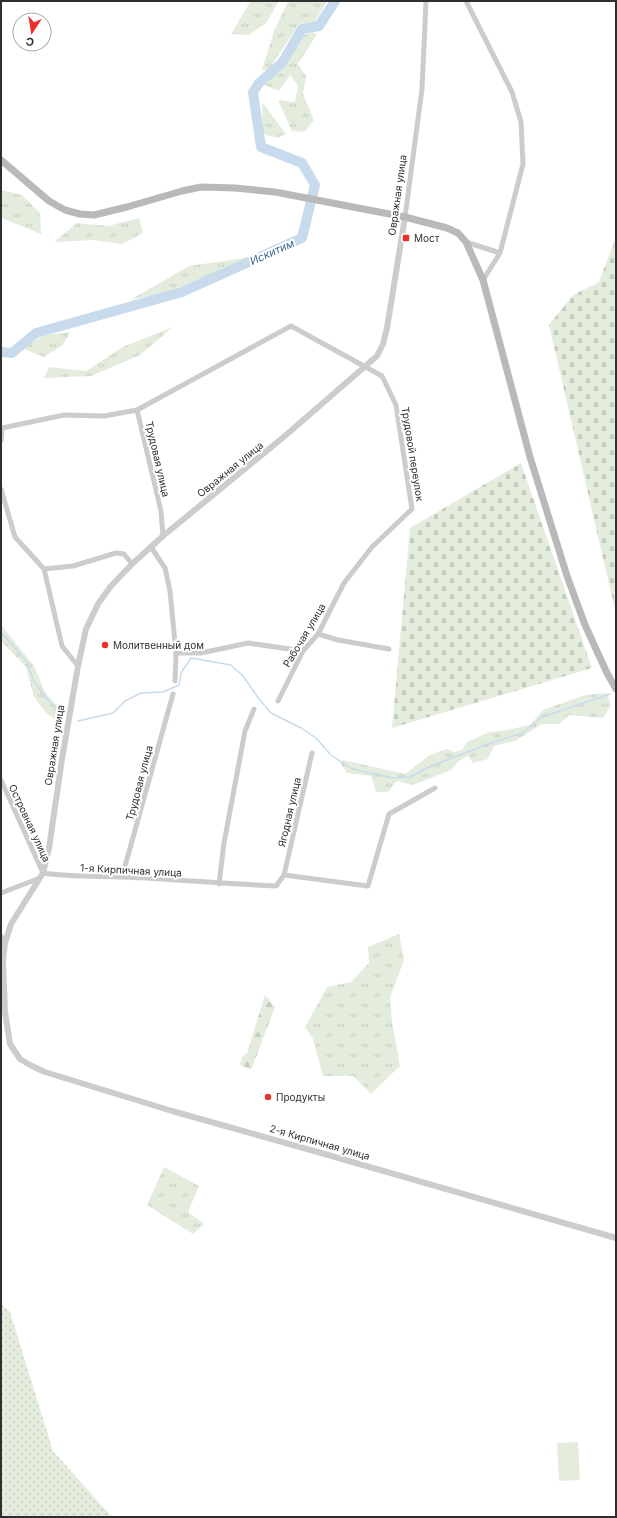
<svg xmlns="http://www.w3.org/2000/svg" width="617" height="1518" viewBox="0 0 617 1518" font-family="Inter,sans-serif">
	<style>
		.grass { fill: url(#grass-tufts) }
		.forest { fill: url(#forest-firs) }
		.cemetery { fill: url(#cemetery-stones) }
		.garden { fill: url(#garden-dots) }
		.pitch { fill: #e4eddd }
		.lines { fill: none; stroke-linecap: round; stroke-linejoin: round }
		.stream { stroke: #c8dbed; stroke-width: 1.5 }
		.river { stroke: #c8dbed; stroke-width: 10 }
		.minor { stroke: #ccc; stroke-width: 5 }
		.tertiary { stroke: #ccc; stroke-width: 6 }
		.secondary { stroke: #b9b9b9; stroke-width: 7 }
		.poi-dot { fill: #eb312c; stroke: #fff; stroke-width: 1.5 }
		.labels { text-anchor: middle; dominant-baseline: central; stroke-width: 4; stroke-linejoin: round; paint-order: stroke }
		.street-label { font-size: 10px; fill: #2f2f2f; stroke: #fff }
		.poi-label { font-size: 10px; fill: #2f2f2f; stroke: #fff; text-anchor: start }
		.water-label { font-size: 11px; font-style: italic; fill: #3a6895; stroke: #fff }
	</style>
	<defs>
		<pattern id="grass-tufts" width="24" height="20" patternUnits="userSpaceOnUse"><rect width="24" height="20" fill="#e4eddd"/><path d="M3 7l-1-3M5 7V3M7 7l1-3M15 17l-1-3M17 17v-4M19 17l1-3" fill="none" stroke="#c4ccbe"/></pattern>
		<pattern id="forest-firs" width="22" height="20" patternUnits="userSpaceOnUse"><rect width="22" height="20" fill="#e4eddd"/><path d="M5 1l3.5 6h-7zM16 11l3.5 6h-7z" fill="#c4ccbe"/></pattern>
		<pattern id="cemetery-stones" width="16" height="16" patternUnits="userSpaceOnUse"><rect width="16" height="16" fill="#e4eddd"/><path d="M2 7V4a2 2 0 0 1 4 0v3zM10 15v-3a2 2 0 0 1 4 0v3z" fill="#c4ccbe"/></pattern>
		<pattern id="garden-dots" width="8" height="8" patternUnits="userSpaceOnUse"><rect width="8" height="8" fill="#e4eddd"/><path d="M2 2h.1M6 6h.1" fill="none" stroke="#c4ccbe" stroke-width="1.8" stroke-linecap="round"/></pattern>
	</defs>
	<rect width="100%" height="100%" fill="#fff"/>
	<!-- grass -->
	<path class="grass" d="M251 1H279L266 23 249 35 231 34Z
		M288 1H327L315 22 299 24 268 71 262 70 274 31Z
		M312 32 317 34 298 64 306 76 303 94 314 120 304 132 292 131 278 100 295 102 298 86 290 75 279 91 262 84 279 73 301 36Z
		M262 102 286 134 277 138 263 134Z
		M1 190 22 195 40 213 41 234 1 218Z
		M139 218 143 233 122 244 93 240 54 242 77 223 108 226Z
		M251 257 166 293 130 300 189 266Z
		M173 327 140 355 91 376 44 378 49 367 86 371 123 347Z
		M70 332 63 345 44 357 22 348 45 335Z
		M1 625 34 666 45 692 64 715 62 723 47 714 34 697 26 667 1 641Z
		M607 693 611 705 603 718 569 715 559 724H542L515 741 494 746 488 759 473 763 468 756 459 761 451 770 413 785 397 781 388 792H376L371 776 347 773 341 764 343 760 405 774 430 755 447 749 454 752 462 750 467 742 489 732 507 730 530 725 543 710 585 695Z
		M399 934 404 960 390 998 392 1021 400 1066 371 1094 353 1076H323L313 1039 305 1027 327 987 351 982 369 963 368 947Z
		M164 1167 199 1186 188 1212 204 1224 193 1234 147 1205Z"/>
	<!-- forest -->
	<path class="forest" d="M265 995 275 1007 251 1070 240 1065 242 1057 247 1053Z"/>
	<!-- cemetery -->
	<path class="cemetery" d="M616 237V614L549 325 573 295 599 282Z
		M521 463 592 668 392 728 410 528Z"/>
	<!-- garden -->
	<path class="garden" d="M1 1304 10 1312 53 1451 112 1517H1Z"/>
	<!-- pitch -->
	<path class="pitch" d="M578 1442 580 1480 559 1481 557 1443Z"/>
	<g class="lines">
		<!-- stream -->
		<path class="stream" d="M1 632 27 662 34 682 62 718
			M78 721 113 713 125 701 141 693 163 692 179 685 181 673 191 658 231 665 243 676 259 699 271 713 301 728 316 738 331 755 352 769 393 778 410 777 431 766 491 743 523 733 542 717 610 694"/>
		<!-- river -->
		<path class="river" d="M1 352 12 353 36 333 182 292 302 238 315 185 302 163 261 147 253 92 259 83 282 63 302 29 319 26 335 1"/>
		<!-- minor -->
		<path class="minor" d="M466 1 512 92 521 122 523 164 500 253 483 280
			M405 217 422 89 426 1
			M466 242 500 253
			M137 410 161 511 163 536
			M1 441 2 428 64 415 104 416 137 410 291 326 382 376 396 405 412 509 372 547 344 583 318 634 303 651 278 701
			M1 489 15 537 44 569 62 646 78 666
			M151 547 165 568 170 591 176 653 175 681
			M44 569 73 566 116 553 124 554 132 564
			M318 634 338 640 389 649
			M176 653H201L248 643 303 651
			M1 780 43 873C70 877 96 876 123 877 174 879 225 884 276 886L284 875 312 753
			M284 875 368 886 389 814 435 788
			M122 877 173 694
			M219 884 224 843 245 731 254 709
			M1 893 40 878
			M1 936 5 943"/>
		<!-- tertiary -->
		<path class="tertiary" d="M405 217 387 328 383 344 377 356 286 435 163 536 132 564 111 586 98 604 86 629 78 666 62 759 49 848 43 873 11 924 5 943 3 960 5 1012 10 1044 20 1059 30 1065 45 1072 172 1111 314 1151 616 1238"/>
		<!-- secondary -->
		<path class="secondary" d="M1 160 49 201 65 210 80 214 94 215 127 207 182 191 201 187 235 188 275 192 405 217 447 228 458 233 466 242 483 280 530 457 567 576 585 625 607 673 616 689"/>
	</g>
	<!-- markers -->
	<g class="poi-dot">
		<rect x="402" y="234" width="8" height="8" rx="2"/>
		<circle cx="105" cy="645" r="4"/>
		<circle cx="268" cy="1097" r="4"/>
	</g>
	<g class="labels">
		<!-- street labels -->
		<g class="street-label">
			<text transform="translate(397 195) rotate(-82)">Овражная улица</text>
			<text transform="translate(413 454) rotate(81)">Трудовой переулок</text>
			<text transform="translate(158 459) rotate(77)">Трудовая улица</text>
			<text transform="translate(230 469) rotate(-39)">Овражная улица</text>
			<text transform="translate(304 635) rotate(-59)">Рабочая улица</text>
			<text transform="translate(54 745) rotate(-81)">Овражная улица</text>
			<text transform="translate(139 783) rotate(-75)">Трудовая улица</text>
			<text transform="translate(289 812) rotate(-77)">Ягодная улица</text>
			<text transform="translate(30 823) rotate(65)">Островная улица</text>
			<text transform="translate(131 870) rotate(3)">1-я Кирпичная улица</text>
			<text transform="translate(320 1142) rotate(16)">2-я Кирпичная улица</text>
		</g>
		<!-- poi labels -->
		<g class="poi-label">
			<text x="414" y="238">Мост</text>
			<text x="113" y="645">Молитвенный дом</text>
			<text x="276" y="1097">Продукты</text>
		</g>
		<!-- water labels -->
		<g class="water-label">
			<text transform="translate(272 252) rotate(-24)">Искитим</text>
		</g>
	</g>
	<!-- border -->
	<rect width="617" height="1518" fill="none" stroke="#2f2f2f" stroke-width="4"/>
	<!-- north arrow -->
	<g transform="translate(32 32) rotate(192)"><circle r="19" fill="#ffffff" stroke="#acacac"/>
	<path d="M0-3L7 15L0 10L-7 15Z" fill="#eb312c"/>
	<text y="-6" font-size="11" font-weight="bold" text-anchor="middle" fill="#2f2f2f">С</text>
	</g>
</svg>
